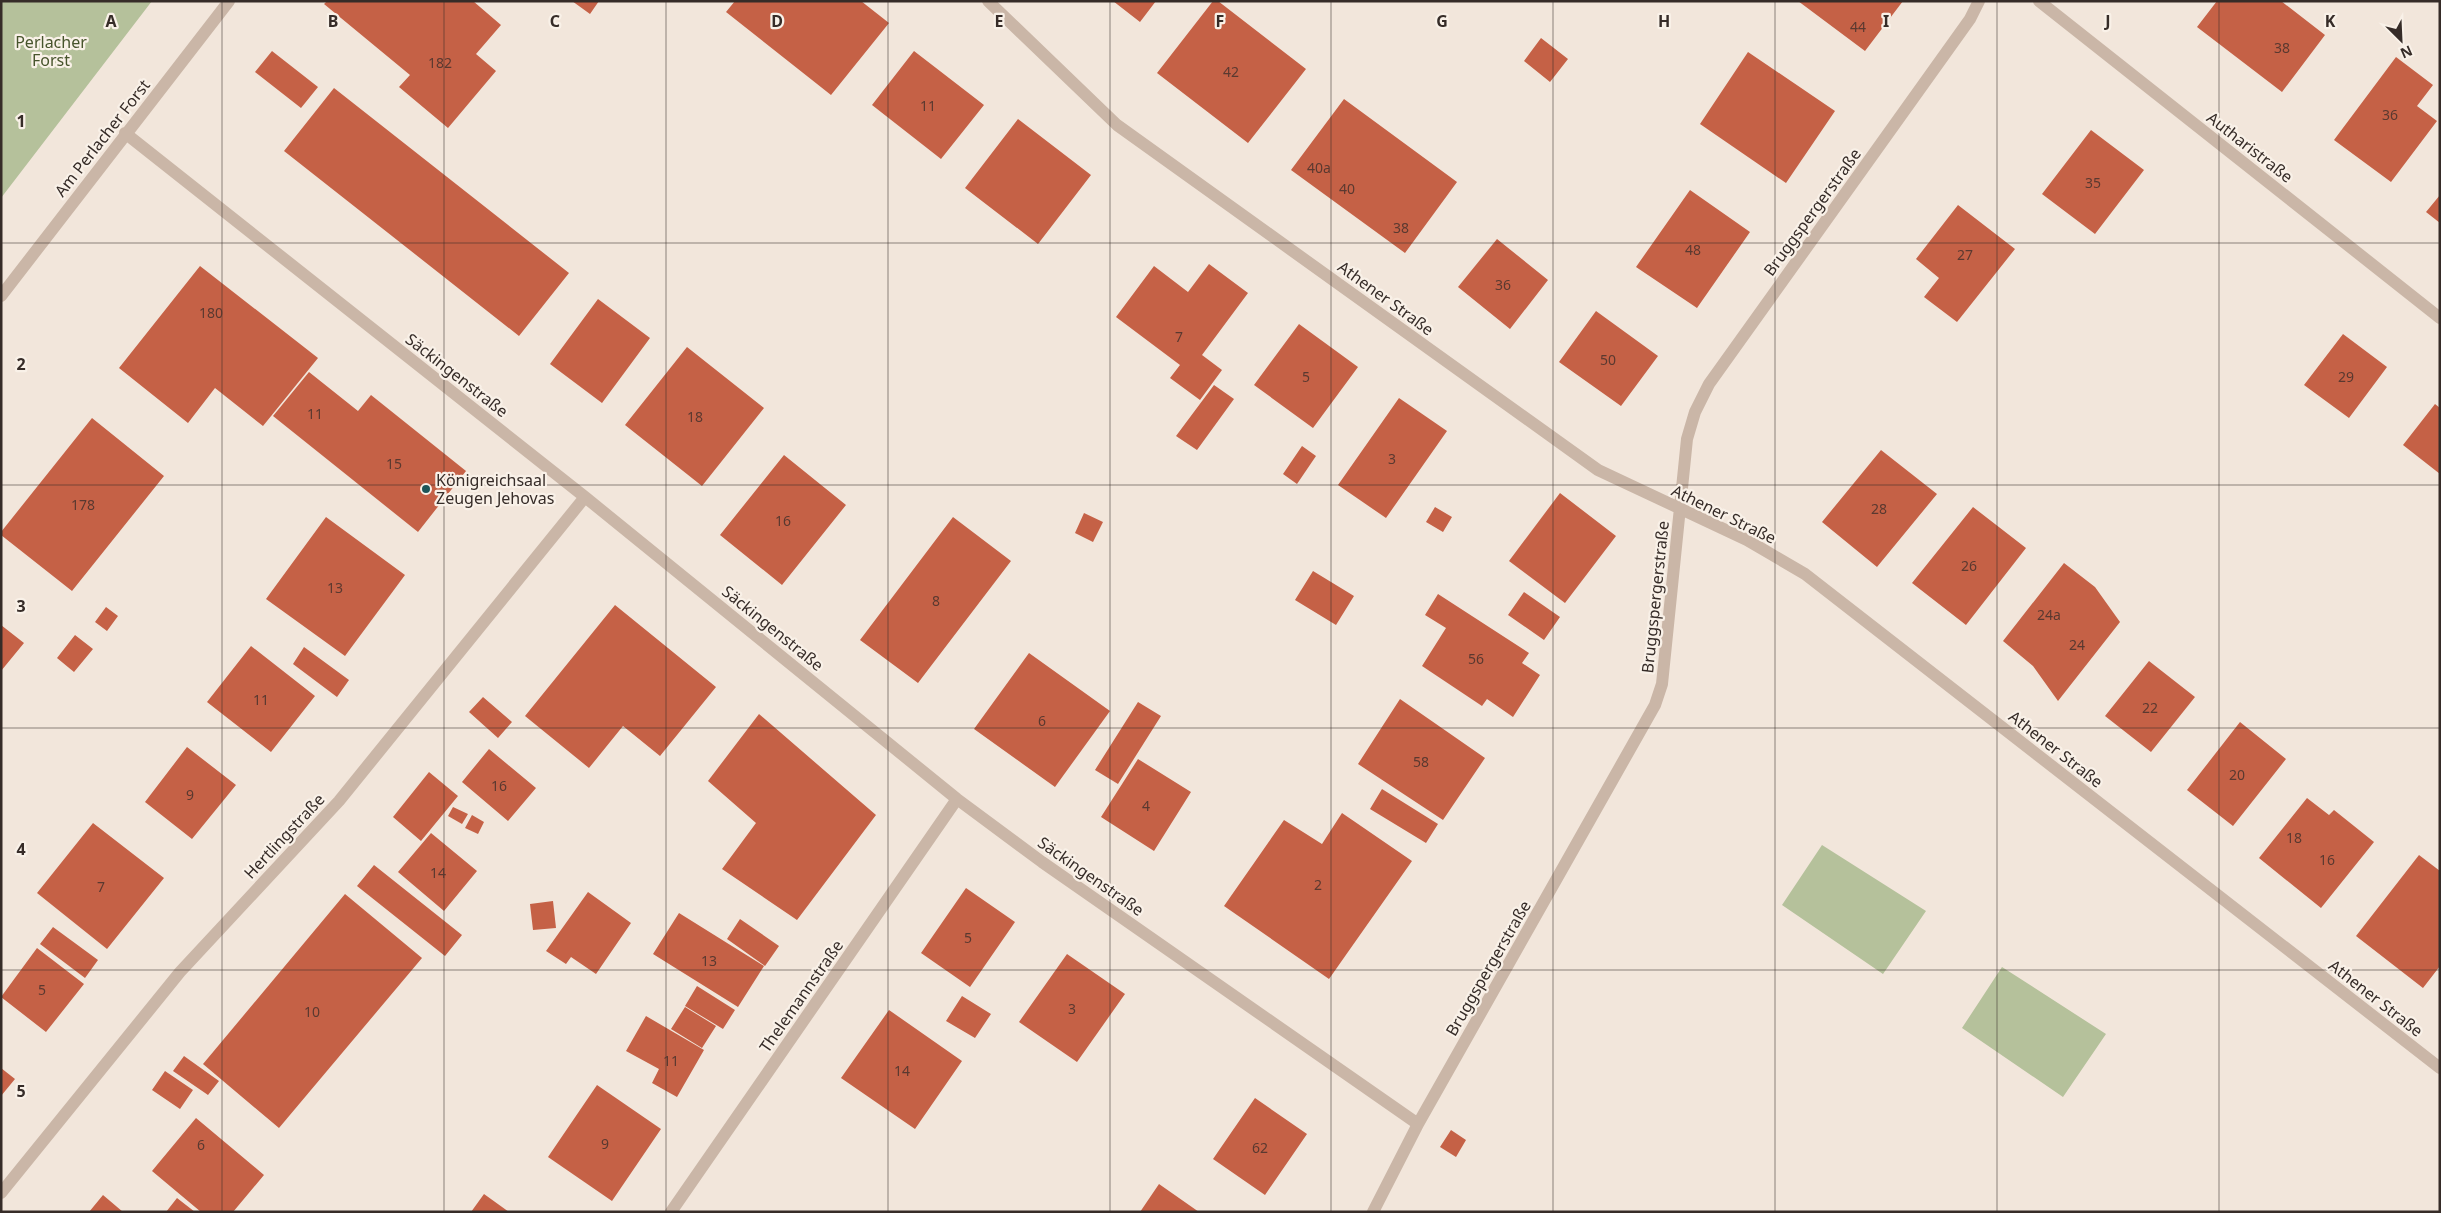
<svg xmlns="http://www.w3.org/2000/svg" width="2441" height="1213" viewBox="0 0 2441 1213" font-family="'Noto Sans',sans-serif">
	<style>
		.green { fill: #b5c19b }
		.building { fill: #c56146 }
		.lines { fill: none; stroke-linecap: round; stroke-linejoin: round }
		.minor { stroke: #cab6a7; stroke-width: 12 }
		.grid { fill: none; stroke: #362c28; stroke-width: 1; stroke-opacity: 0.55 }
		.poi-dot { fill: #1d5558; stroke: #f9f1e8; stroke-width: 2 }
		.labels { text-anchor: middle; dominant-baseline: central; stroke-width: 4.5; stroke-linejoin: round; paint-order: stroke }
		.number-label { font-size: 14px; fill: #5a3930 }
		.park-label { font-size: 16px; fill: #47542c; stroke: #f9f1e8 }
		.street-label { font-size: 16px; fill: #362c28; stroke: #f9f1e8 }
		.poi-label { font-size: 16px; fill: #362c28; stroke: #f9f1e8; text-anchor: start }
		.grid-label { font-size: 16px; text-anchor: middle; font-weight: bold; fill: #362c28; stroke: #f9f1e8; stroke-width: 4.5; stroke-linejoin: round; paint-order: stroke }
	</style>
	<rect width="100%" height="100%" fill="#f2e6db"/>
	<!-- green -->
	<path class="green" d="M1 1H152L1 198Z
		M1822 845 1926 911 1883 974 1782 905Z
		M2002 967 2106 1034 2063 1097 1962 1028Z"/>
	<!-- building -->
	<path class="building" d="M327 1H473L501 25 476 54 496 71 448 128 399 87 410 75 324 4Z
		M572 1H599L590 14Z
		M735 1H861L889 23 831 95 726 12Z
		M1113 1H1156L1140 22Z
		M1213 1H1218L1306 69 1248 143 1157 73Z
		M1798 1H1903L1865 51Z
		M2217 1H2281L2325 35 2282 92 2197 27Z
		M1541 38 1568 59 1550 82 1524 61Z
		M272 51 318 87 301 108 255 72Z
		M914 51 984 105 941 159 872 105Z
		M1748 52 1835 111 1786 183 1700 124Z
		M2396 57 2433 85 2417 106 2437 121 2391 182 2334 140Z
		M334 88 569 273 519 336 284 151Z
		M1344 99 1457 182 1405 253 1291 170Z
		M1018 119 1091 175 1038 244 965 188Z
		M2091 130 2144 170 2095 234 2042 194Z
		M1690 190 1750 232 1697 308 1636 267Z
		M2440 195V223L2426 212Z
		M1958 205 2015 249 1957 322 1924 297 1939 278 1916 259Z
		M1497 239 1548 280 1510 329 1458 287Z
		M1209 264 1248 293 1202 355 1222 370 1200 400 1170 378 1180 365 1116 317 1154 266 1188 292Z
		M200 266 318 358 263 426 215 388 188 423 119 368Z
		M598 299 650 338 602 403 550 364Z
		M1596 311 1658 356 1621 406 1559 362Z
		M1299 324 1358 367 1313 428 1254 385Z
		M2343 334 2387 367 2349 418 2304 385Z
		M687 347 764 408 702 486 625 425Z
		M309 372 358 411 371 395 466 471 418 532 273 416Z
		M1214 385 1234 399 1197 450 1176 436Z
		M1399 398 1447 431 1386 518 1338 485Z
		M2435 404 2440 408V474L2403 445Z
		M92 418 164 476 72 591 1 535V532Z
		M1302 446 1316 456 1297 484 1283 474Z
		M1881 450 1937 494 1877 567 1822 522Z
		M784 455 846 505 782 585 720 535Z
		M1560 493 1616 536 1565 603 1509 561Z
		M1435 507 1452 517 1443 532 1426 522Z
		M1973 507 2026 548 1966 625 1912 583Z
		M1084 513 1103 522 1093 542 1075 533Z
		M326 517 405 575 345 656 266 599Z
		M953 517 1011 561 918 683 860 640Z
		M2064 563 2095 587 2120 622 2058 701 2033 666 2003 641Z
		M1313 571 1354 596 1336 625 1295 600Z
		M1524 592 1560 617 1544 640 1508 615Z
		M1438 594 1529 653 1522 663 1540 675 1513 717 1487 699 1482 706 1422 666 1446 628 1425 615Z
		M615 605 716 687 660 756 623 726 589 768 525 716Z
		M106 607 118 616 107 631 95 622Z
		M1 625 24 643 1 671Z
		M75 635 93 649 74 672 57 658Z
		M251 646 315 696 271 752 207 702Z
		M304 647 349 680 337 697 293 664Z
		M1029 653 1110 711 1055 787 974 729Z
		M2149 661 2195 697 2151 752 2105 716Z
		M483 697 512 722 498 738 469 712Z
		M1400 699 1485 758 1443 820 1358 764Z
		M1138 702 1161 716 1118 784 1095 770Z
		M759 714 876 815 797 920 722 869 756 823 708 781Z
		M2240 722 2286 759 2233 826 2187 790Z
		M187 747 236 785 192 839 145 802Z
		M489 749 536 788 508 821 462 782Z
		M1138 759 1191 792 1154 851 1101 817Z
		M429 772 458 796 421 841 393 817Z
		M1382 789 1438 824 1426 843 1370 809Z
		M2307 798 2329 815 2334 810 2374 842 2321 908 2259 858Z
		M453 807 468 814 462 824 448 816Z
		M1342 813 1412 861 1329 979 1224 906 1284 820 1322 844Z
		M472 815 484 822 478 834 465 828Z
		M93 823 164 878 107 949 37 893Z
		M431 833 477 871 444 911 398 872Z
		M2419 855 2440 871V966L2423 988 2356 936Z
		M374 865 462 935 445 956 357 886Z
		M966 888 1015 922 970 987 921 953Z
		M588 892 631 923 596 974 571 957 566 964 546 951Z
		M345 894 422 958 279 1128 203 1064Z
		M553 901 556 928 533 930 530 904Z
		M679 913 764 966 738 1007 653 954Z
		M740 919 779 946 765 966 727 939Z
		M53 927 98 960 85 978 40 944Z
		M37 948 84 984 46 1032 1 997Z
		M1067 954 1125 994 1077 1062 1019 1022Z
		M697 986 735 1010 723 1029 685 1006Z
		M962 996 991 1014 975 1038 946 1021Z
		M685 1007 716 1026 702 1048 671 1029Z
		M889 1010 962 1061 915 1129 841 1078Z
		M646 1016 704 1050 677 1097 652 1083 659 1069 626 1051Z
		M184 1056 219 1081 208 1095 173 1071Z
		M1 1068 15 1079 1 1096Z
		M165 1071 193 1090 180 1109 152 1090Z
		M597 1085 661 1129 612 1201 548 1157Z
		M1255 1098 1307 1134 1265 1195 1213 1159Z
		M196 1118 264 1175 233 1212H201L152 1171Z
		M1451 1130 1466 1140 1456 1157 1440 1147Z
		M1159 1184 1199 1212H1140Z
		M484 1194 509 1212H471Z
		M103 1195 123 1212H89Z
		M177 1198 195 1212H166Z"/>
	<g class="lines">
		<!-- minor -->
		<path class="minor" d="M988 1 1117 125 1598 470 1747 540 1805 574 2440 1068
			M2039 1 2440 318
			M125 133 585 497 957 799 1042 862 1418 1124
			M1 296 229 1
			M1 1193 180 972 339 801 585 497
			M671 1212 957 799
			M1373 1212 1418 1124 1655 705 1662 684 1687 439 1695 412 1709 384 1970 19 1979 1"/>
	</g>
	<!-- grid -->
	<path class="grid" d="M222 1V1212M444 1V1212M666 1V1212M888 1V1212M1110 1V1212M1331 1V1212M1553 1V1212M1775 1V1212M1997 1V1212M2219 1V1212M1 243H2440M1 485H2440M1 728H2440M1 970H2440"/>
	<!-- markers -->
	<circle class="poi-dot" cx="426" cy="489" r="5"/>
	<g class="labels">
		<!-- number labels -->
		<g class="number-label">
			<text x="1858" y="26">44</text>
			<text x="2282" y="47">38</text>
			<text x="440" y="62">182</text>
			<text x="1231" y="71">42</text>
			<text x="928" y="105">11</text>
			<text x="2390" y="114">36</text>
			<text x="1319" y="167">40a</text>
			<text x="2093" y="182">35</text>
			<text x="1347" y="188">40</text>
			<text x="1401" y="227">38</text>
			<text x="1693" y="249">48</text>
			<text x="1965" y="254">27</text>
			<text x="1503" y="284">36</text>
			<text x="211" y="312">180</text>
			<text x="1179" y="336">7</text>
			<text x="1608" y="359">50</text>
			<text x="1306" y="376">5</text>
			<text x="2346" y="376">29</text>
			<text x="315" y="413">11</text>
			<text x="695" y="416">18</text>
			<text x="1392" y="458">3</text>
			<text x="394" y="463">15</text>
			<text x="83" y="504">178</text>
			<text x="1879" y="508">28</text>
			<text x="783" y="520">16</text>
			<text x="1969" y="565">26</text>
			<text x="335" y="587">13</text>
			<text x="936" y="600">8</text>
			<text x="2049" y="614">24a</text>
			<text x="2077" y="644">24</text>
			<text x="1476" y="658">56</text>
			<text x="261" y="699">11</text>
			<text x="2150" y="707">22</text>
			<text x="1042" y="720">6</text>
			<text x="1421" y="761">58</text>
			<text x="2237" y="774">20</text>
			<text x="499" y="785">16</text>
			<text x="190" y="794">9</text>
			<text x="1146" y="805">4</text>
			<text x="2294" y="837">18</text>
			<text x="2327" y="859">16</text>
			<text x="438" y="872">14</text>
			<text x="1318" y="884">2</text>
			<text x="101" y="886">7</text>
			<text x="968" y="937">5</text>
			<text x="709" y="960">13</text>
			<text x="42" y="989">5</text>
			<text x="1072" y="1008">3</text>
			<text x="312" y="1011">10</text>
			<text x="671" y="1060">11</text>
			<text x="902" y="1070">14</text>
			<text x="605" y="1143">9</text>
			<text x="201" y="1144">6</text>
			<text x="1260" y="1147">62</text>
		</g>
		<!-- park labels -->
		<g class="park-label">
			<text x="51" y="42">Perlacher<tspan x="51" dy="18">Forst</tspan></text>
		</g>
		<!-- street labels -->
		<g class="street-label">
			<text transform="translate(102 138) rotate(-52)">Am Perlacher Forst</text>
			<text transform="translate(2250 147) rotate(38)">Autharistraße</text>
			<text transform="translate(1812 212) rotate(-54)">Bruggspergerstraße</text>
			<text transform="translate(1386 298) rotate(36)">Athener Straße</text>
			<text transform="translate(457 375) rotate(38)">Säckingenstraße</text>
			<text transform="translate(1724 514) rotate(26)">Athener Straße</text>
			<text transform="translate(1655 597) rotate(-84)">Bruggspergerstraße</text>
			<text transform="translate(773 628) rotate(39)">Säckingenstraße</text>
			<text transform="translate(2056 749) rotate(38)">Athener Straße</text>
			<text transform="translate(284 836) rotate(-47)">Hertlingstraße</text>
			<text transform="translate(1091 876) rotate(35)">Säckingenstraße</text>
			<text transform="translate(1488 968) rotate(-60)">Bruggspergerstraße</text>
			<text transform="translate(801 996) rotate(-55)">Thelemannstraße</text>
			<text transform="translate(2376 998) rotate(38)">Athener Straße</text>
		</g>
		<!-- poi labels -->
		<g class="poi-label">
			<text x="436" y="480">Königreichsaal<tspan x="436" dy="18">Zeugen Jehovas</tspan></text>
		</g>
	</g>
	<g class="grid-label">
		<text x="111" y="27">A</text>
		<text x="333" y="27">B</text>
		<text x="555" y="27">C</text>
		<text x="777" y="27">D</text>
		<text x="999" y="27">E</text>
		<text x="1220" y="27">F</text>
		<text x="1442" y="27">G</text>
		<text x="1664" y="27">H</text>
		<text x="1886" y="27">I</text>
		<text x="2108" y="27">J</text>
		<text x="2330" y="27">K</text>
		<text x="21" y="127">1</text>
		<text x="21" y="370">2</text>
		<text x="21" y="612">3</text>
		<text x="21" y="855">4</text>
		<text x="21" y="1097">5</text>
	</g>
	<!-- border -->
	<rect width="2441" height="1213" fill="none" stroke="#362c28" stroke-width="5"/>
	<!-- north arrow -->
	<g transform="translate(2401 40) rotate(156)" stroke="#f9f1e8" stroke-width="4" paint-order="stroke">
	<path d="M0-4L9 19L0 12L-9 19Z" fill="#362c28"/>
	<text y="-8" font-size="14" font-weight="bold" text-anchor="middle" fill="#362c28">N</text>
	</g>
</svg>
